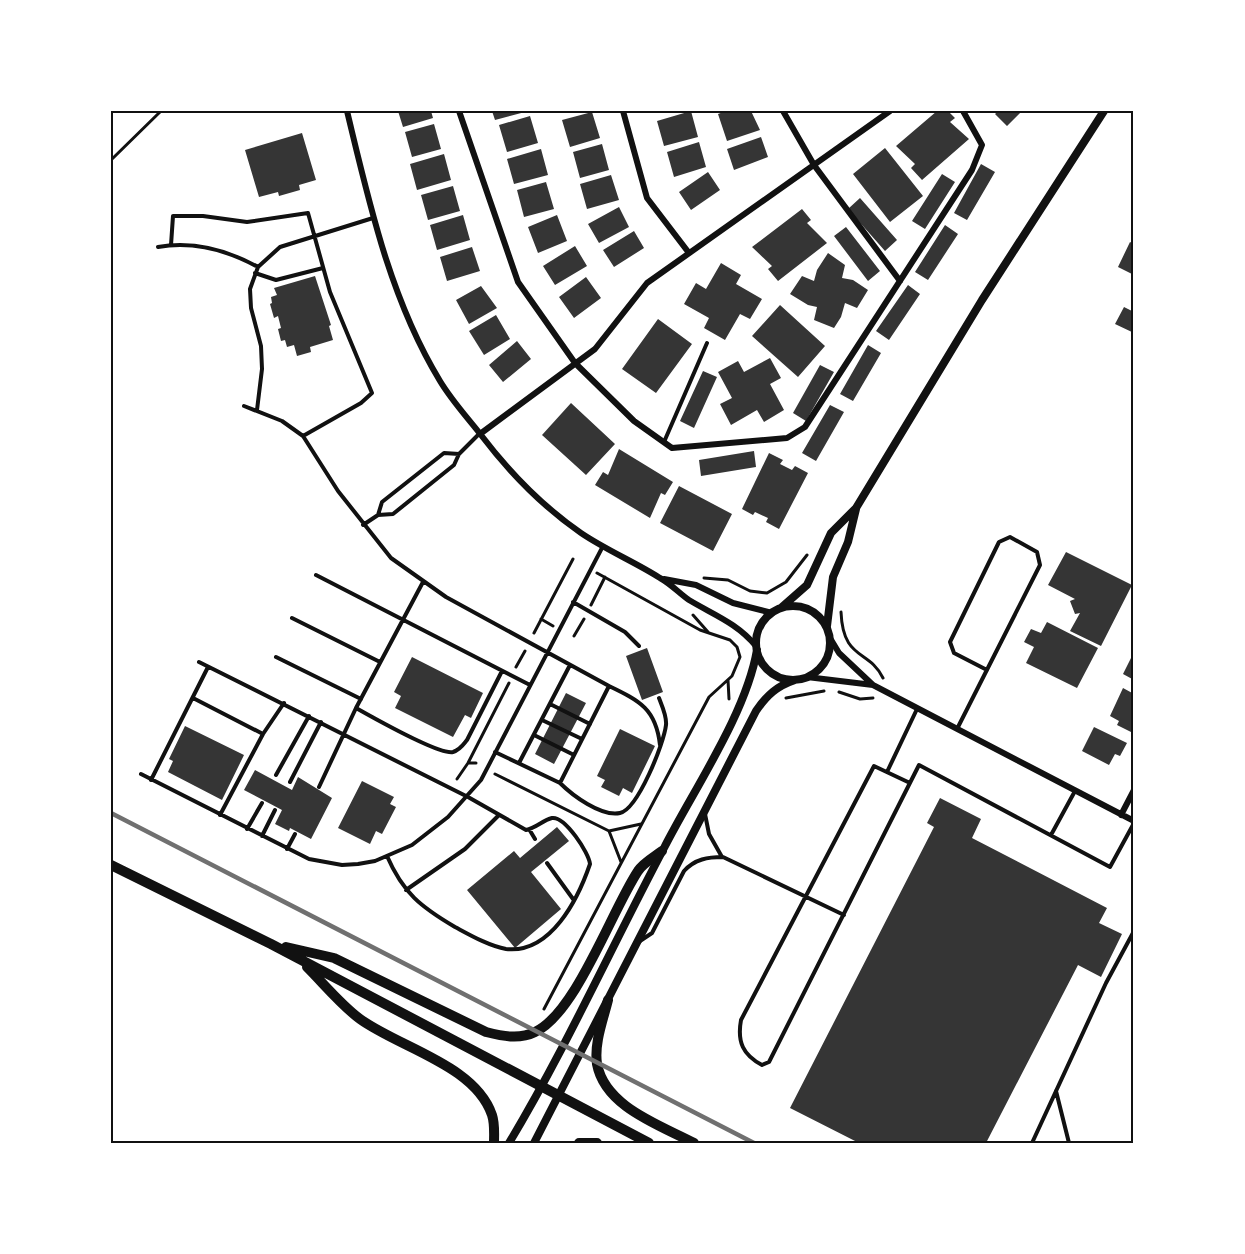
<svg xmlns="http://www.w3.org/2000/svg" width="1245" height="1254" viewBox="0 0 1245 1254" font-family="Inter,sans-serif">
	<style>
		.building { fill: #353535 }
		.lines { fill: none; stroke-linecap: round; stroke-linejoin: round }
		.path { stroke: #111; stroke-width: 3 }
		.service { stroke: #111; stroke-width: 4 }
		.minor { stroke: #111; stroke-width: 6 }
		.tertiary { stroke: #111; stroke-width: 8 }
		.primary { stroke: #111; stroke-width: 10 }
		.rail { stroke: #707070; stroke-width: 4.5 }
		.neatline { fill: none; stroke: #111; stroke-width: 2 }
	</style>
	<rect width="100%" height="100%" fill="#fff"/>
	<!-- building -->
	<path class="building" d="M398 111H431L433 118 403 127Z
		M492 111H524L525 112 495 120Z
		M691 111 698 137 664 146 657 121Z
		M726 111H751L760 130 727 141 718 114Z
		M937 111H948L955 118 950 122 969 139 922 180 911 168 915 164 896 146Z
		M998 111H1022L1007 126 995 114Z
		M592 112 600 138 570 147 562 120Z
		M530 116 538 143 507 152 499 125Z
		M434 124 441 149 412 157 405 132Z
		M302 133 316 180 299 185 300 190 279 196 278 192 259 197 245 150Z
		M761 137 768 157 734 170 727 149Z
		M699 142 706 167 674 177 667 152Z
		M602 144 609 170 580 178 573 152Z
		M885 148 923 196 890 222 853 174Z
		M541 149 548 175 514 184 507 159Z
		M444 154 451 180 417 190 410 164Z
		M981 164 995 172 967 220 954 213Z
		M708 172 720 190 691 210 679 192Z
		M942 174 955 182 925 229 912 221Z
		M611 175 619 200 587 209 580 184Z
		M546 182 554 209 524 217 517 190Z
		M453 186 460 211 428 220 421 195Z
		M860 198 897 240 885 251 848 209Z
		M619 207 629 227 599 243 588 224Z
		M802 209 811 220 807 223 827 243 778 281 768 269 772 266 752 247Z
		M463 215 470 240 437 250 430 225Z
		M557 215 567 241 538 253 528 227Z
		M945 225 958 234 928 280 915 272Z
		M846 227 880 271 868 281 834 236Z
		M634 231 644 248 614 267 603 250Z
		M1130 242 1134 244V275L1118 267Z
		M575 246 587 266 555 285 543 266Z
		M472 247 480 271 447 281 440 257Z
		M828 253 845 265 842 278 853 280 868 290 857 308 845 303 841 317 834 328 814 320 817 307 808 305 790 294 802 276 814 281 817 270Z
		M721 263 741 275 736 284 762 299 750 319 740 314 725 340 704 328 709 318 684 304 696 283 706 289Z
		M315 276 331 325 329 326 333 340 310 347 311 352 297 356 294 345 287 347 285 340 281 341 278 329 281 328 278 316 274 318 270 304 272 303 271 297 277 295 274 288Z
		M586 277 601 298 574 318 559 297Z
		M908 285 920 294 889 340 876 331Z
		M481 286 497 308 469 324 456 300Z
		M780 305 825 346 798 377 752 336Z
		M1124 307 1134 312V333L1115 324Z
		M496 315 510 339 484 355 469 331Z
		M658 319 692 344 656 393 622 369Z
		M517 341 531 359 503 382 489 365Z
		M868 345 881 353 853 401 840 394Z
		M770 358 781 378 770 384 784 410 764 422 757 410 731 425 720 404 732 398 718 372 738 361 744 372Z
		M820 365 834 372 806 421 793 413Z
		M703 371 717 377 694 428 680 421Z
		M571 403 615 444 586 475 542 435Z
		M830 405 844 412 816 461 802 453Z
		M619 449 673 482 665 495 661 493 650 518 595 485 603 472 608 475Z
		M754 451 756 467 701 476 699 460Z
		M769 453 783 460 780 464 792 470 795 466 808 473 779 529 766 522 768 518 755 512 753 515 742 509Z
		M679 486 732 514 713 551 660 523Z
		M1066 552 1132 585 1101 646 1070 631 1080 613 1075 614 1070 601 1075 599 1048 585Z
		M1047 622 1098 648 1077 688 1026 663 1034 647 1024 642 1031 629 1041 633Z
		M647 648 663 692 642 700 626 656Z
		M1134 652V680L1123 674Z
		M412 657 483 693 471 718 465 715 453 737 395 708 401 696 394 692Z
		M1123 688 1134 694V726L1131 732 1117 725 1119 721 1110 716Z
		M566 693 586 703 554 764 535 754Z
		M185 726 244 755 222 800 168 772 173 761 169 759Z
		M1094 727 1127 743 1120 756 1115 754 1109 765 1082 751Z
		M620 729 655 746 632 793 623 788 619 796 601 787 605 780 597 776Z
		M255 770 292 790 298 777 332 798 311 839 290 828 289 831 275 824 282 810 244 790Z
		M362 781 394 797 390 804 396 807 382 834 376 831 370 844 338 828Z
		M940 798 981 819 972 838 1107 908 1099 923 1122 934 1101 977 1078 965 986 1143H859L790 1108 934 827 927 823Z
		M557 827 569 841 531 872 561 909 515 948 467 890 514 851 520 858Z"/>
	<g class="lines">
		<!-- path -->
		<path class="path" d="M111 160 161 111
			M704 578 728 580 750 591 767 593 786 582 807 555
			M591 605 605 577
			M841 612C843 661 869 649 883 678
			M693 615 708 632
			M541 619 553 626
			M534 633 573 559
			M574 636 584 619
			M516 667 525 651
			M728 680 729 699
			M839 692 860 699 873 698
			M786 698 824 691
			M468 763H476
			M495 774 609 831 641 824
			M457 779 468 763 509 683
			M609 831 621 862
			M544 1009 709 697 732 676 740 657 737 647 730 640 700 630 597 573"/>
		<!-- service -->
		<path class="service" d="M171 245 173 216H203L247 222 308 213 330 292 372 393 361 403 303 436
			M158 247C193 241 227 250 258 267
			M255 273 276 280 323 268
			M244 406 282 421 303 436 338 491 391 558 446 597 609 686 560 783 495 752
			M257 410 262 369 261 346 251 308 250 289 258 267 280 247 373 218
			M664 442 707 343
			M459 454 444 453 382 502 378 515 393 514 454 465 459 454 479 434
			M363 525 378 515
			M316 575 530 685
			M573 602 625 632 639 646
			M292 618 380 662
			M276 657 361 699
			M199 662 468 797 526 830C536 828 543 820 552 818 565 816 589 853 590 864 578 899 551 954 506 949 489 946 470 935 455 927 421 907 403 893 387 856
			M609 686C640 701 656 709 660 745
			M193 698 263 734
			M550 704 590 724
			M356 708C372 717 439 755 453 752 460 750 463 745 467 740L502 671
			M542 720 582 739
			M957 729 1040 565 1037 552 1010 537 999 542 950 642 954 653 987 670
			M534 735 574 755
			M519 763 570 665
			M887 772 917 709
			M141 774 309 859 342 865 358 864 375 861 412 845 448 817 481 780 603 546
			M276 775 309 716
			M151 780 208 667
			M290 782 321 722
			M560 783C572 795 601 817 620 813 638 809 664 743 666 725 667 716 662 706 659 698
			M910 783 874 766 741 1020C737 1042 743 1055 762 1065L769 1062 919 765 1110 867 1134 823
			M319 787 356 708 423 582
			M705 814 709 834 722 857
			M220 815 263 734 284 703
			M247 829 262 803
			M529 829 535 839
			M1051 835 1075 791
			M262 836 275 810
			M287 849 295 834
			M547 863 573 899
			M406 890 465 849 498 816
			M640 941 652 933 684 871C695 859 708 857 723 857L844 915
			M1056 1091 1069 1143
			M1032 1143 1106 983 1134 931"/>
		<!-- minor -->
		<path class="minor" d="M347 111C369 202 390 299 440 381 452 401 467 417 481 435 510 473 542 506 581 533 606 550 635 562 660 578 671 584 679 593 689 600 714 615 737 623 756 646
			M459 111 518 282 575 363 634 421 672 448 787 438 805 427 972 170 982 145 963 111
			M623 111 647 198 689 253
			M783 111 814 165 900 281
			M480 434 595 349 647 283 890 111
			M664 579 696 585 733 603 772 613
			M830 638 839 653 873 685 1134 821
			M807 677 873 685
			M1121 815 1134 790"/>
		<!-- tertiary -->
		<path class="tertiary" d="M756 643a37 37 0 1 1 74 0a37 37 0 1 1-74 0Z
			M782 607 807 585 831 533 856 508 982 300 1104 111
			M827 626 833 577 848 542 856 509
			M509 1143C566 1048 612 946 664 848 694 789 746 714 757 650
			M534 1143 756 711C767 695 777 686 795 680"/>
		<!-- primary -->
		<path class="primary" d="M111 865 271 944 649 1143
			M286 947 334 958 486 1032C502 1036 519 1040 535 1032 576 1013 612 910 638 871 643 863 654 857 662 851
			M307 967C324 984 341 1005 360 1019 400 1048 475 1065 492 1115 495 1124 494 1134 494 1143
			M608 1000C603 1020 594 1043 597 1064 605 1107 660 1125 694 1143
			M579 1143H597"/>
		<!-- rail -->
		<path class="rail" d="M111 813 754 1143"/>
	</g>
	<!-- border -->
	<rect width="1245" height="1254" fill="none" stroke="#ffffff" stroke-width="225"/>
	<rect x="112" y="112" width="1020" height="1030" class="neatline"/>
</svg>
